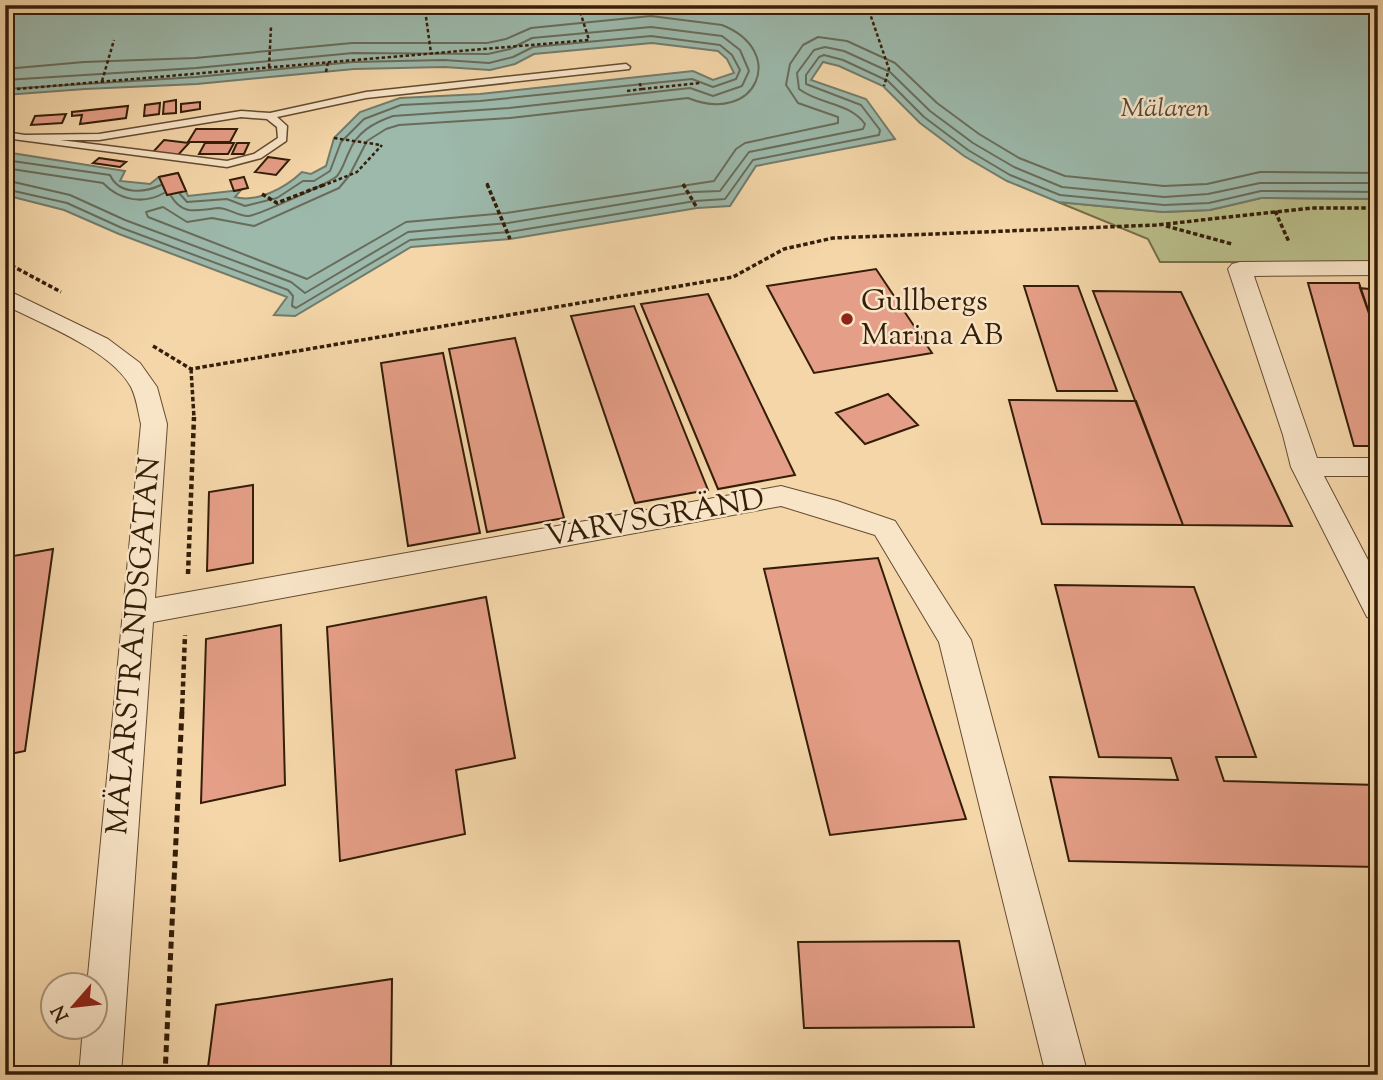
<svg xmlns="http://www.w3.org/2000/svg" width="1383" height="1080" viewBox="0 0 1383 1080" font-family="'Sorts Mill Goudy',serif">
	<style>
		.green { fill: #b9be8a; stroke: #766e49; stroke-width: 2 }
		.water { fill: #9cb9ac; stroke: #727b6a; stroke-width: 2 }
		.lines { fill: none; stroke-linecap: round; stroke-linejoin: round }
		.shore { stroke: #686c5a; stroke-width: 2 }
		.building { fill: #e59e87; stroke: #341e08; stroke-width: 2 }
		.lane-casing { stroke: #644c30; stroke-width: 3 }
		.street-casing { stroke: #644c30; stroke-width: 2 }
		.path-far3 { stroke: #341e08; stroke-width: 2.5; stroke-dasharray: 3.5 2.5; stroke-linecap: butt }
		.path-far2 { stroke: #341e08; stroke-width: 3.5; stroke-dasharray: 4.5 2.5; stroke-linecap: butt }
		.path-far1 { stroke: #341e08; stroke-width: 4.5; stroke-dasharray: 5 3.5; stroke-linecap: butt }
		.path { stroke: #341e08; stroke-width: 5; stroke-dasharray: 7 4.5; stroke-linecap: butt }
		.lane { fill: #f8e4c7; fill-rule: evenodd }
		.street { fill: #f8e4c7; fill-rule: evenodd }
		.poi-dot { fill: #8f2418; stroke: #f8e4c7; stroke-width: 2.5 }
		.labels { text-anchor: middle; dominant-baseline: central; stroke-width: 5; stroke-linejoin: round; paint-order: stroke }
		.far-water-label { font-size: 26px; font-style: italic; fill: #534c39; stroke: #f8e4c7 }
		.poi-label { font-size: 30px; fill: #341e08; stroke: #f8e4c7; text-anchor: start }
		.street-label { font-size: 30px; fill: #341e08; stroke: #f8e4c7 }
	</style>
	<rect width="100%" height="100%" fill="#f4d6a9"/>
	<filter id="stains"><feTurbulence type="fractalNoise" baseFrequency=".00286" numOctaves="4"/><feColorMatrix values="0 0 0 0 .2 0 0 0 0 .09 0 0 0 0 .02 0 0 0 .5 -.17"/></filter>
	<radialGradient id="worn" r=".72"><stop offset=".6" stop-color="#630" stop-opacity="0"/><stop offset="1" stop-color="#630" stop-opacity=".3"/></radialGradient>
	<!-- green -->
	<path class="green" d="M1261 198 1378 199V262H1160L1148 239 1058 202 1163 212 1210 210Z"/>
	<!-- water -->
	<path class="water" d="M19 5H1378V199L1261 198 1210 210 1163 212 1058 202 1007 181 964 156 920 123 883 86 839 66 823 62 811 80 866 99 895 139 756 166 730 206 697 208 510 239 411 247 295 316 274 315 287 297 119 234 64 210 5 195V152L125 171 120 181 150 184 159 177 178 173 188 196 241 190 235 197C257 203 285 188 302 172L311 174 326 166 334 138 360 112 400 98 480 94 693 71 713 80 734 73 727 59 718 51 652 43 534 54 515 64 490 70 444 67 354 69 197 84 85 89 5 95V11Z"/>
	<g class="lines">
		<!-- shore -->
		<path class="shore" d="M5 69 84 62 195 58 352 43H487L506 39 531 28 651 16 722 25C788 51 757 126 688 98L510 118 399 125 386 129 367 141 349 176 339 188 254 226 212 218 187 222 163 207 146 212 148 217 307 279 406 222 506 213 714 181 736 149 745 143 838 123V117L798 103 786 85 790 64 803 45 818 37 847 41 895 63 937 103 979 134 1019 158 1065 176 1164 186 1207 184 1260 172 1378 173
			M5 80 196 68 353 53 488 54 510 49 532 38 651 27 722 36 740 50 749 71 742 86 713 96 690 88 509 108 393 116C373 123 357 132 349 152 345 160 343 169 337 176 330 183 260 214 249 216 239 217 229 208 218 208 197 210 183 216 171 196
			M5 89 196 77 353 62 444 60 489 63 513 57 533 47 651 36 720 45 732 55 740 70 736 79 713 87 692 79 480 101 401 105 364 119 341 142 330 171 314 181H303L277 198 245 206 227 199 187 202 180 194
			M5 160 110 175C119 195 144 193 161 185
			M5 168 103 183C119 200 143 205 164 193
			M5 180 70 195 125 220 291 282 305 293 408 232 508 223 694 192 720 191 749 152 863 129 865 124C849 102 820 105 799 89L797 73 814 50 825 47 844 51 890 72 930 111 973 143 1014 167 1062 187 1164 197 1208 194 1260 183H1378
			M5 189 67 203 122 228 288 290 293 296 292 306 296 308 410 240 509 232 695 201 725 199 753 160 879 135 880 130 861 105 806 84V75L819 57 824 55 843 60 888 81 924 117 968 150 1010 175 1060 195 1164 205 1209 203 1261 191 1378 192"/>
	</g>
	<!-- building -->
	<path class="building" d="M176 100V113L163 114 164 102Z
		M200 102V109L181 112V104Z
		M160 103 159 114 144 116 145 105Z
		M128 106 126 118 80 124 82 115 72 116V112Z
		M66 114 62 123 31 125 35 116Z
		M196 129H237L230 142H188Z
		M164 140 189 143 178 155 153 152Z
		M205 143H234L228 154H199Z
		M237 143H249L244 154H232Z
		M268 157 289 160 276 175 255 172Z
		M99 158 126 162 120 167 93 163Z
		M178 173 186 191 167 195 159 177Z
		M244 177 248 188 234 191 230 180Z
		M876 269 932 353 814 373 767 286Z
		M1308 283H1359L1378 339V446H1354Z
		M1024 286H1078L1117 391H1057Z
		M1360 288 1378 290V339Z
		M1093 291 1181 292 1292 526 1183 525Z
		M708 294 795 475 718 489 641 304Z
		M634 306 708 490 635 503 571 316Z
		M515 338 564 518 487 532 449 349Z
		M443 353 480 533 408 546 381 363Z
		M888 394 918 425 865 444 836 413Z
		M1009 400 1136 401 1183 525 1042 524Z
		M253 485V563L207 571 209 492Z
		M53 549 25 751 5 755V570L11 569 13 556Z
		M878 558 966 819 830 835 764 569Z
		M1055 585 1194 587 1256 757H1216L1224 781 1378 785V867L1069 861 1050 777 1178 780 1171 758 1099 757Z
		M486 597 515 758 456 770 465 834 340 861 327 627Z
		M281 625 285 785 201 803 206 639Z
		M959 941 974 1027 804 1028 798 942Z
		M392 979 391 1075H207L216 1005Z"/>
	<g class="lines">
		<!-- lane casing -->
		<g class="lane-casing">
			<path id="lane" d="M626 64 630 67 629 69 366 98 277 117 287 126 286 141 261 158 227 167 5 138V132L25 135 99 134 241 111 270 113 366 92ZM241 117 267 119 277 127 278 138 254 154 227 161 60 140H99Z"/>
		</g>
		<!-- street casing -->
		<g class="street-casing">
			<path id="street" d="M1378 261V275L1254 276 1317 458H1378V476H1324L1378 579V621L1367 617 1291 467 1283 435 1228 269 1232 264 1240 262Z
				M5 289 108 339 140 363 157 387 167 424 155 598 781 486 837 501 895 521 971 640 1088 1075H1046L939 642 875 535 781 506 153 622 121 1075H79L83 1028H94V986H87L141 424C138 412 137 399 131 387 111 350 42 324 5 305Z"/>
		</g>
		<!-- path-far3 -->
		<path class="path-far3" d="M867 5 889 69 884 86
			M426 17 431 53
			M269 67 271 27
			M326 72 328 62
			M102 81 114 40
			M642 89 700 83
			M5 90 589 40 578 5
			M627 91 642 89 639 82
			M334 138 381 145
			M487 183 488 186
			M322 186 357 172 382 145"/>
		<!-- path-far2 -->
		<path class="path-far2" d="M487 184 510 239
			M683 184 697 208
			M262 194 277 203 326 184
			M1275 211 1289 242
			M1166 226 1232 244
			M5 262 61 292
			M153 346 191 369 733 277 784 249 833 238 1156 225 1312 208H1378
			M191 369 194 418"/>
		<!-- path-far1 -->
		<path class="path-far1" d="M188 574 194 417
			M182 712 185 635"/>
		<!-- path -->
		<path class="path" d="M165 1075 182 710"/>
		<!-- lane -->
		<use href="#lane" class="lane"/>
		<!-- street -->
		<use href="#street" class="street"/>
	</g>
	<!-- markers -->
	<circle class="poi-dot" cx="847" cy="319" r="7"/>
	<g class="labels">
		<!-- far-water labels -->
		<g class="far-water-label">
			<text x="1165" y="109">Mälaren</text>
		</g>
		<!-- poi labels -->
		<g class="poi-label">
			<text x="861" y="302">Gullbergs<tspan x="861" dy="34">Marina AB</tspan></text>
		</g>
		<!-- street labels -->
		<g class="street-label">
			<text transform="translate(655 519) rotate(-10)">VARVSGRÄND</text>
			<text transform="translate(135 646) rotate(-85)">MÄLARSTRANDSGATAN</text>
		</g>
	</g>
	<!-- margin -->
	<rect width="1383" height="1080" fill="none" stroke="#f4d6a9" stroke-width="28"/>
	<rect x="7" y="7" width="1369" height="1066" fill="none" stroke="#341e08" stroke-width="3.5"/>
	<rect x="14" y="14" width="1355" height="1052" fill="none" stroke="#341e08" stroke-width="2"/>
	<!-- north arrow -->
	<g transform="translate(74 1006) rotate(242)"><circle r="33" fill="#f8e4c7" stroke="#aa957b" stroke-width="2"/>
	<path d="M0-5L12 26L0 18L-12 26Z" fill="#8f2418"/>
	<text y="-10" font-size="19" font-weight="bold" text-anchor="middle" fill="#341e08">N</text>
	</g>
	<rect width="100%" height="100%" filter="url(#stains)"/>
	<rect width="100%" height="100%" fill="url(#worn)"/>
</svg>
